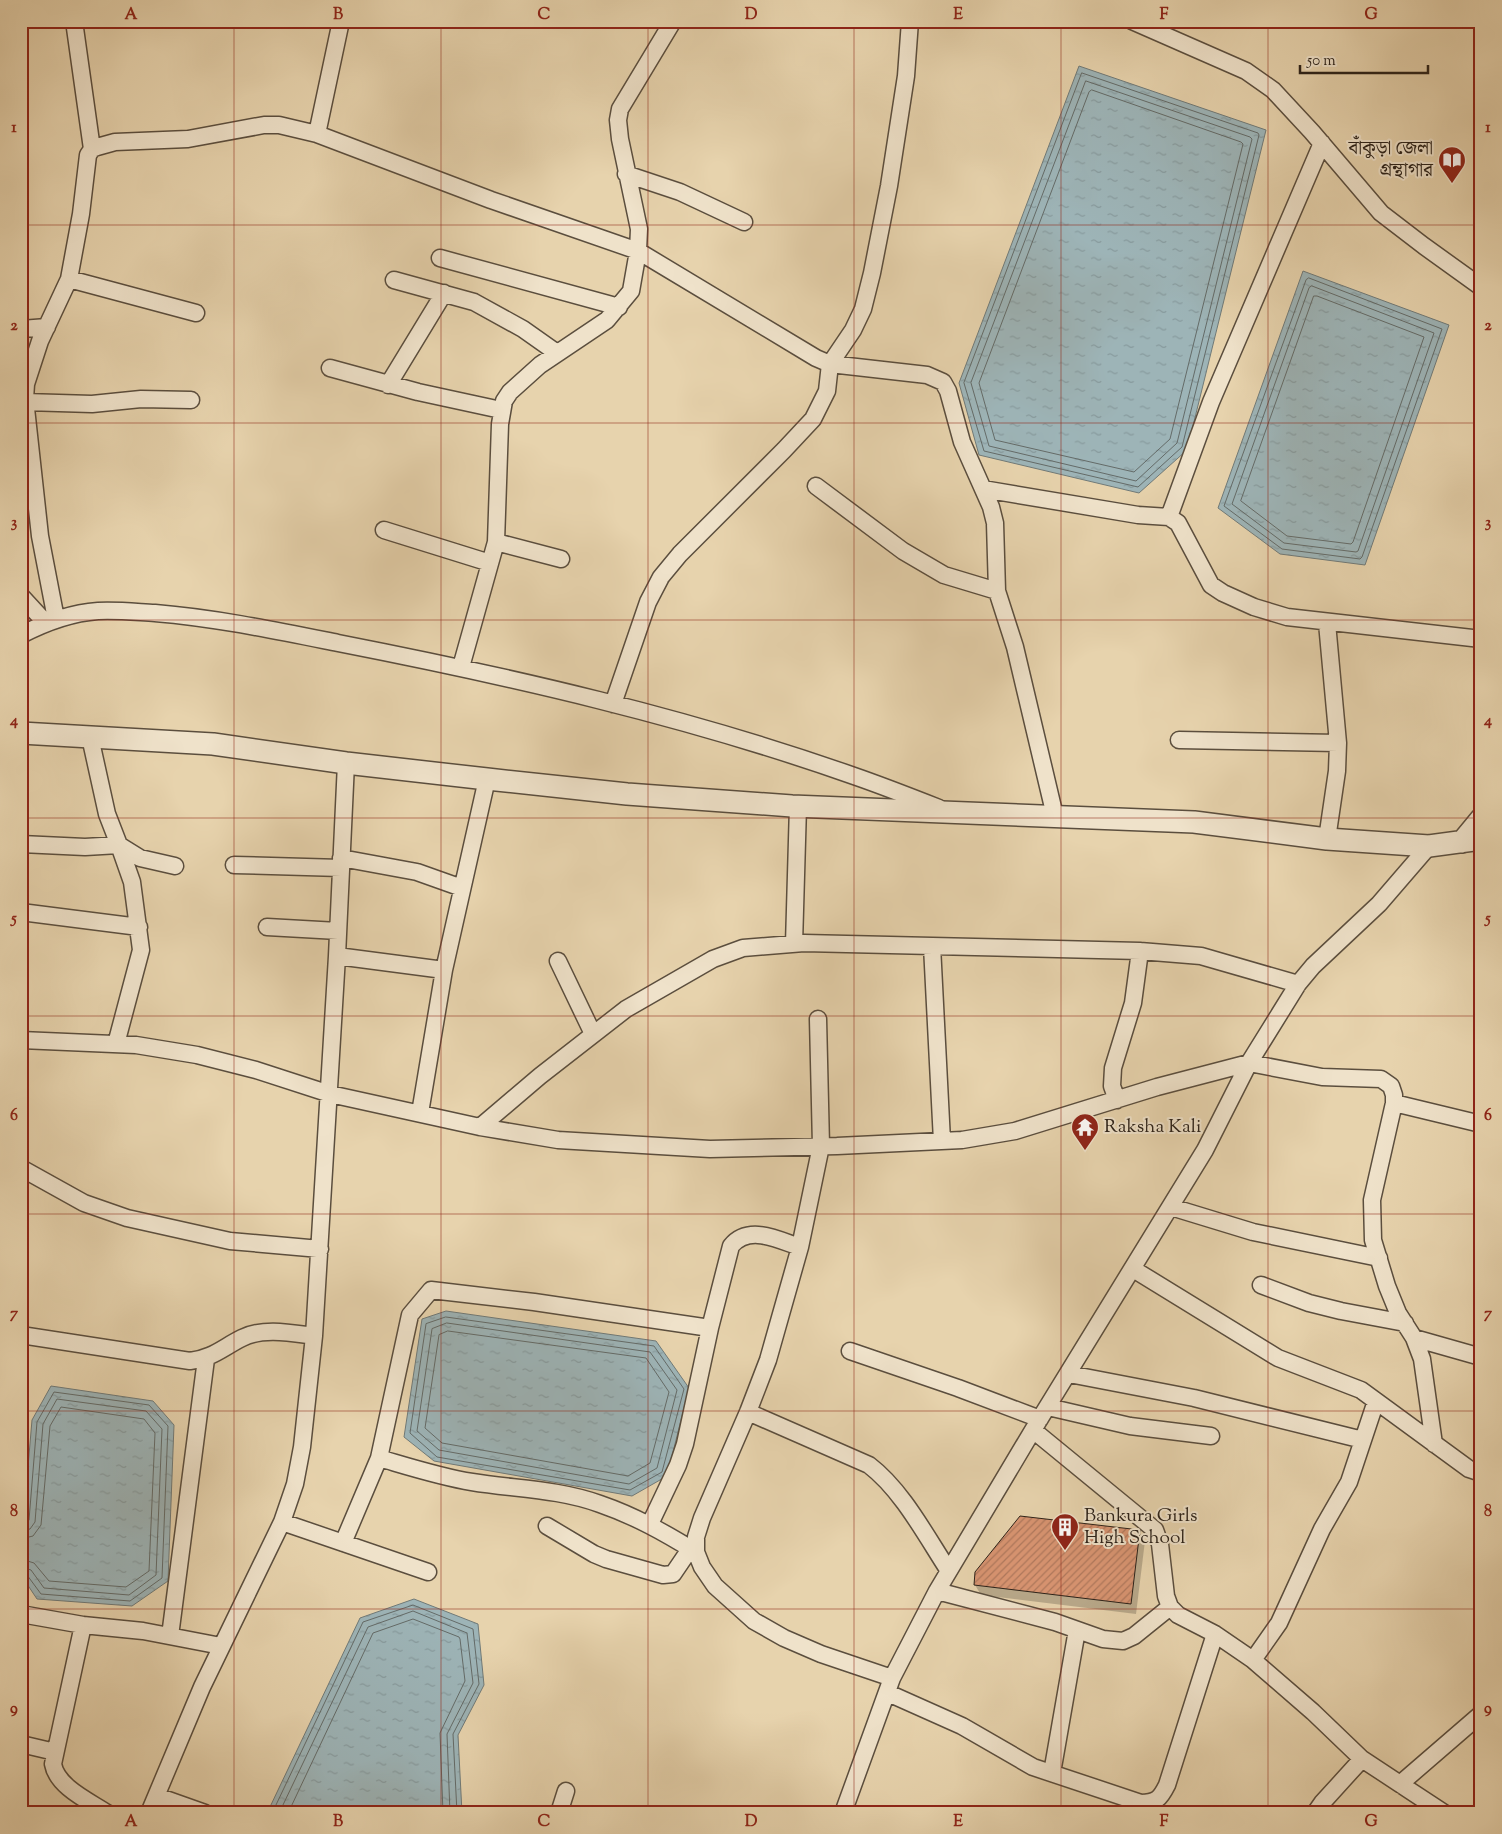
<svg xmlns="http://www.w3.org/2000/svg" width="1502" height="1834" viewBox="0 0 1502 1834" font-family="'Sorts Mill Goudy','Noto Serif Bengali',serif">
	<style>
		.water { fill: url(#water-ripples); stroke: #707a78 }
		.shadow { fill: #0003 }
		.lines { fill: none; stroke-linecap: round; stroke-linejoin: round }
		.shore { stroke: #646b68; stroke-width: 1 }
		.building { fill: url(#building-hatch); stroke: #2c2219 }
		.minor-casing { stroke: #5b4e3e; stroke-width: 19 }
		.tertiary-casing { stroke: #5b4e3e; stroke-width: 24 }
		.minor { stroke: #efe2ca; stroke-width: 16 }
		.tertiary { stroke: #efe2ca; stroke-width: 21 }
		.grid { fill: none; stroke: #8f2418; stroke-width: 1; stroke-opacity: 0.55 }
		.labels { text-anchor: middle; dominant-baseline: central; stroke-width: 4; stroke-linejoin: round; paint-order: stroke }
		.poi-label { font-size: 19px; fill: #2c2219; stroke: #efe2ca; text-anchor: start }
		.neatline { fill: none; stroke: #8f2418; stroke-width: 2 }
		.grid-label { font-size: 16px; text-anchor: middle; font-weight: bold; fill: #8f2418 }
	</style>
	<defs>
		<pattern id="water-ripples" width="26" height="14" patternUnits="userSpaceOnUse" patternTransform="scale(1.25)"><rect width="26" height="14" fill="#9db4b7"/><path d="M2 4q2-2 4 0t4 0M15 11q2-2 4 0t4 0" fill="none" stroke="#879a9d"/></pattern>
		<pattern id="building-hatch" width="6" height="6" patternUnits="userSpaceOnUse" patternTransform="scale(1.25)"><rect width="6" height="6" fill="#d89471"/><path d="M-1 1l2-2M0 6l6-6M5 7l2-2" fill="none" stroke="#af785c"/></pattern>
	</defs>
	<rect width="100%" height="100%" fill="#e7d3ad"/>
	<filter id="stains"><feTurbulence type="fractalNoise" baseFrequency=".004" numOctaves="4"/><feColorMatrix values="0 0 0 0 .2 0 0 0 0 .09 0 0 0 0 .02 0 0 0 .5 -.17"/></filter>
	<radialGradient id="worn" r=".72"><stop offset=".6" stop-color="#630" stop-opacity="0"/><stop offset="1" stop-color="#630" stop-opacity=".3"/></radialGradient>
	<!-- water -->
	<path class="water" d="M1079 66 1266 130 1187 450 1139 493 979 455 959 383Z
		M1303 271 1449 325 1365 565 1280 554 1218 508Z
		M446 1311 656 1341 689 1388 667 1476 632 1496 434 1461 404 1437 422 1319Z
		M51 1386 153 1401 174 1425 168 1581 132 1606 37 1599 21 1575V1549L32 1420Z
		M414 1599 478 1624 484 1685 458 1735 462 1813H273L269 1809 360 1618Z"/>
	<!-- shadow -->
	<path class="shadow" d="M1139 1531 1145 1541 1136 1614 981 1595 975 1585 977 1573Z"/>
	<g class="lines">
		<!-- shore -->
		<path class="shore" d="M1082 73 1258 133 1259 135 1182 447 1138 487 984 451 964 383Z
			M1086 81 1250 137 1252 139 1177 443 1136 481 989 446 971 383Z
			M1092 90 1241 142 1243 144 1170 439 1134 472 995 440 979 383 1089 92Z
			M1309 278 1442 329 1362 557 1360 559 1282 549 1224 506 1306 280Z
			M1312 286 1434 333 1358 551 1356 552 1284 543 1232 504 1309 288Z
			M1314 296H1317L1424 337 1353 542 1351 544 1287 536 1241 501Z
			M446 1317 654 1346 684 1389 662 1472 630 1490 437 1457 410 1433 426 1324Z
			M447 1323 650 1352 677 1390 657 1468 629 1484 439 1450 417 1431 432 1329Z
			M448 1331 646 1358 669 1392 650 1463 628 1476 442 1443 425 1428 439 1335Z
			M21 1525 26 1524 29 1520 37 1422 54 1392 149 1405 168 1426 162 1578 130 1601 41 1594 27 1575 21 1573
			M21 1531 30 1529 35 1522 43 1424 57 1399 146 1411 162 1429 156 1575 129 1595 44 1588 31 1570 21 1567
			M21 1539 33 1536 41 1525 50 1426 61 1407 144 1419 155 1433 149 1571 126 1587 49 1581 34 1563 21 1559
			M276 1813 275 1807 363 1622 413 1605 473 1629 479 1684 453 1734 457 1813
			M282 1813V1807L368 1627 413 1611 467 1633 473 1683 447 1734 450 1813
			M290 1813V1809L373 1633 413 1619 459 1637 460 1639 465 1681 440 1733 443 1813"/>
	</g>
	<!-- building -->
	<path class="building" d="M1020 1516 1140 1530 1131 1604 974 1585 975 1572Z"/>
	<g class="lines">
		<!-- minor casing -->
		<g class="minor-casing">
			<path id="minor" d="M74 21 92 149
				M1132 21 1246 71 1273 90 1312 132 1381 213 1424 246 1481 287
				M317 134 491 200 638 251 816 358 830 364 927 375 943 382 948 391 962 442 991 507 995 523 997 591 1015 647 1055 816
				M626 174 680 192 744 222
				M440 258 619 307
				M69 279 196 313
				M394 280 474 302 523 329 557 353
				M21 329 47 327
				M330 368 418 392 501 410
				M388 385 444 293
				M25 402 92 404 141 399 191 400
				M816 486 903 551 944 575 997 591
				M983 489 1138 515 1169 517 1178 523 1211 585 1223 593 1254 607 1287 617 1481 639
				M1169 517 1211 402 1322 143
				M384 530 490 563
				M496 542 561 559
				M21 596 45 622
				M56 619 40 536 25 399 26 384 40 341 69 279 81 214 88 155 92 149 97 147 115 142 188 139 264 125H279L317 134 341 21
				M1327 623 1338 743 1337 771 1327 839
				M21 635C46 622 70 613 98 611 117 610 136 612 155 613 216 618 278 631 338 643 512 677 687 717 854 776 883 786 911 797 939 808
				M461 667 496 542 500 424 504 401 510 392 540 365 607 320 631 291 638 251 639 229 620 139 618 120 620 109 673 21
				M613 704 648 602 661 577 680 554 784 450 813 419 827 391 830 364 853 330 863 309 872 273 889 186 906 76 910 21
				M90 737 107 814 119 845 140 858 175 866
				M1179 740 1338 743
				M21 844 85 847 119 845 132 882 141 950 116 1044
				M341 858 417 872 462 888
				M234 865 341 868
				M21 912 139 927
				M267 927 338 931
				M794 944 798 806
				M932 946 942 1141
				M337 956 444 970
				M558 961 593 1034
				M818 1019 821 1146 800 1247 768 1360 748 1412 702 1518 696 1537V1552L702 1567 715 1586 754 1621 784 1638 821 1654 892 1678
				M21 1040 136 1045 197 1055 256 1070 330 1094 480 1127 558 1140 710 1149 837 1146 962 1140 1015 1131 1157 1087 1249 1063 1322 1077 1381 1079 1391 1086 1394 1095V1103L1372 1200 1373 1240 1387 1286 1398 1313 1414 1338 1422 1359 1434 1444
				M1117 1100 1112 1086 1113 1068 1133 1003 1140 951
				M1394 1103 1481 1124
				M420 1113 444 970 487 779
				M480 1127 540 1076 626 1009 713 959 743 948 804 943 1140 951 1201 956 1298 984
				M21 1168 84 1203 127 1218 230 1241 320 1249
				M1171 1207 1253 1232 1379 1258
				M1133 1269 1278 1358 1361 1390 1469 1469 1481 1473
				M1261 1285 1309 1303 1341 1311 1405 1323
				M21 1335 190 1361C213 1358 222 1348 242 1338 263 1327 292 1333 314 1336
				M1414 1338 1481 1357
				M850 1351 958 1388 1040 1419
				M1069 1374 1194 1398 1363 1440
				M1048 1407 1130 1426 1211 1436
				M748 1412 869 1465C902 1490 926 1536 949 1571
				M1033 1430 1155 1530 1160 1544 1166 1596 1170 1607 1178 1615 1215 1634 1253 1660 1313 1712 1362 1759 1444 1813
				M379 1458C410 1467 441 1477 472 1482 515 1489 559 1489 600 1504 635 1516 665 1533 696 1552
				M282 1522 428 1572
				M650 1524 678 1465 685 1444 710 1328
				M547 1526 594 1554 606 1559 663 1575 673 1574 690 1549
				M343 1543 379 1458 410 1315 431 1290 534 1302 710 1328 731 1246C749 1224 778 1240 800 1247
				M937 1591 1055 1622 1103 1639 1123 1641 1134 1636 1170 1607
				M21 1614 83 1625 143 1631 221 1646
				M83 1625 53 1764C57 1787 89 1801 107 1813
				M170 1636 206 1359
				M1253 1660 1279 1623 1322 1529 1349 1482 1376 1401
				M888 1693 962 1726 1033 1767 1141 1803C1157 1802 1160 1799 1167 1785L1215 1634
				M21 1744 55 1752
				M1052 1773 1077 1630
				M1400 1784 1481 1714
				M157 1796 205 1813
				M149 1813 202 1687 282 1522 295 1484 302 1447 314 1336 337 956 346 763
				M559 1813 566 1791
				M843 1813 892 1678 937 1591 1033 1430 1205 1150 1249 1063 1298 984 1313 966 1379 904 1429 846
				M1315 1813 1322 1803 1362 1759"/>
		</g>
		<!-- tertiary casing -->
		<g class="tertiary-casing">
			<path id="tertiary" d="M21 733 213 744 346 763 487 779 627 794 792 806 1194 822 1327 839 1429 846 1481 839
				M1462 842 1481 819"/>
		</g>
		<!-- minor -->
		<use href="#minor" class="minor"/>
		<!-- tertiary -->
		<use href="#tertiary" class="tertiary"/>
	</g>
	<!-- grid -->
	<path class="grid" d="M234 21V1813M441 21V1813M648 21V1813M854 21V1813M1061 21V1813M1268 21V1813M21 225H1481M21 423H1481M21 620H1481M21 818H1481M21 1016H1481M21 1214H1481M21 1411H1481M21 1609H1481"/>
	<!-- icons -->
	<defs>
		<g id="library-pin" transform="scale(1.4375)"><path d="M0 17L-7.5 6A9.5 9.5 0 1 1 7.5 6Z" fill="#8f2418" stroke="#efe2ca"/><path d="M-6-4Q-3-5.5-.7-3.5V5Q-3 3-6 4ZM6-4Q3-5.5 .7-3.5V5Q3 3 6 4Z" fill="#fff"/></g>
		<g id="temple-pin" transform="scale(1.4375)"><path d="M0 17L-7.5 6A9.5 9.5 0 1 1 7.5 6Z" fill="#8f2418" stroke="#efe2ca"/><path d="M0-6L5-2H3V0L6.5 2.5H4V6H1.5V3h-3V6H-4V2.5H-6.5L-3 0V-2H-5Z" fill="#fff"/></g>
		<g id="building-pin" transform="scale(1.4375)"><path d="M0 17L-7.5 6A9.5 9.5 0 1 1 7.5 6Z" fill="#8f2418" stroke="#efe2ca"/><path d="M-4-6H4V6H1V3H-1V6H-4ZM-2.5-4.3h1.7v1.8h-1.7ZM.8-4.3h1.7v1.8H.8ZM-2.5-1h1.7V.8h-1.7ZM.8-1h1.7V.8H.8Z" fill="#fff"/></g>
	</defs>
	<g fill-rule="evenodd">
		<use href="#library-pin" x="1452" y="160"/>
		<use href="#temple-pin" x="1085" y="1127"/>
		<use href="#building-pin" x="1065" y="1527"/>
	</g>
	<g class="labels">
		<!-- poi labels -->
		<g class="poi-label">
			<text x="1433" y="149" text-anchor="end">বাঁকুড়া জেলা<tspan x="1433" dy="22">গ্ৰন্থাগার</tspan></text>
			<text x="1104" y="1127">Raksha Kali</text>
			<text x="1084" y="1516">Bankura Girls<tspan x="1084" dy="22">High School</tspan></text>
		</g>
	</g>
	<!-- margin -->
	<rect width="1502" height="1834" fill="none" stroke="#e7d3ad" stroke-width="55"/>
	<!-- scale -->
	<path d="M1300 65v8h128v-8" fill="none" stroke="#2c2219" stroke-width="2.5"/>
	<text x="1307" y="65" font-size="15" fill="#2c2219" stroke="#efe2ca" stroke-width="4" paint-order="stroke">50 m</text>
	<rect x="28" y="28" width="1446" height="1778" class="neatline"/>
	<g class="grid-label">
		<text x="131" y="19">A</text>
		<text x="338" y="19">B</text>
		<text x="544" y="19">C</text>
		<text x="751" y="19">D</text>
		<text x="958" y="19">E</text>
		<text x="1164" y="19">F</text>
		<text x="1371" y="19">G</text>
		<text x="14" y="132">1</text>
		<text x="1488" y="132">1</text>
		<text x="14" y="330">2</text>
		<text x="1488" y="330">2</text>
		<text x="14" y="527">3</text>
		<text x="1488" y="527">3</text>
		<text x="14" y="725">4</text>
		<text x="1488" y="725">4</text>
		<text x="14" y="923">5</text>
		<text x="1488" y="923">5</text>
		<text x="14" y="1120">6</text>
		<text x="1488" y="1120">6</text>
		<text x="14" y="1318">7</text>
		<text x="1488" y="1318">7</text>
		<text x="14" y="1516">8</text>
		<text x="1488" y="1516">8</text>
		<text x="14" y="1713">9</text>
		<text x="1488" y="1713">9</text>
		<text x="131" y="1826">A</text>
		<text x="338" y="1826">B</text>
		<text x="544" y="1826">C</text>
		<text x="751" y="1826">D</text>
		<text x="958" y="1826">E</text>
		<text x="1164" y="1826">F</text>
		<text x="1371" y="1826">G</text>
	</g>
	<rect width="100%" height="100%" filter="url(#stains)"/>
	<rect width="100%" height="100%" fill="url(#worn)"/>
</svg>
